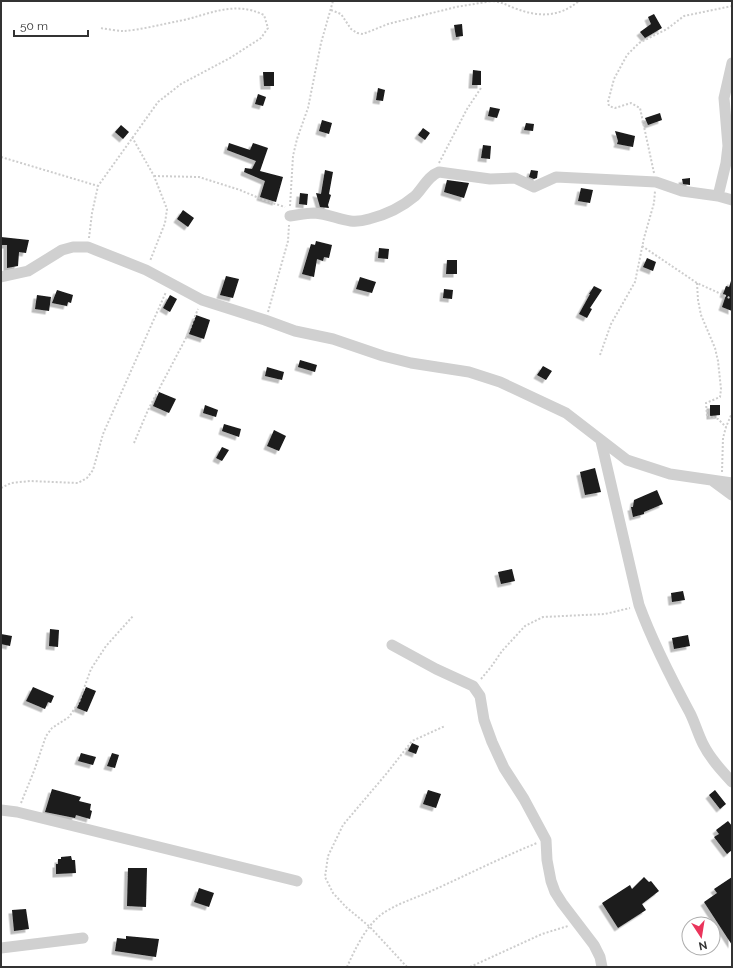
<svg xmlns="http://www.w3.org/2000/svg" width="733" height="968" viewBox="0 0 733 968" font-family="Raleway,sans-serif">
	<style>
		.building { fill: #1a1a1a; filter: url(#shadow) }
		.lines { fill: none; stroke-linecap: round; stroke-linejoin: round }
		.path { stroke: #cdcdcd; stroke-width: 2; stroke-dasharray: 2 2; stroke-linecap: butt }
		.street { stroke: #d0d0d0; stroke-width: 11 }
	</style>
	<defs>
		<filter id="shadow"><feDropShadow dx="-3.5" dy="3.5" stdDeviation="0" flood-color="#0004"/></filter>
	</defs>
	<rect width="100%" height="100%" fill="#fff"/>
	<!-- building -->
	<path class="building" d="M654 14 662 28 645 38 640 32 651 24 648 17Z
		M462 24 463 36 456 37 454 25Z
		M473 70 481 71V85H472Z
		M263 72H274V86H264Z
		M378 88 385 90 383 101 376 100Z
		M258 94 266 97 263 106 255 104Z
		M490 107 500 109 497 118 488 116Z
		M660 113 662 120 648 125 645 118Z
		M322 120 332 123 329 134 319 131Z
		M526 123 534 124 533 131 524 130Z
		M121 125 129 132 123 139 115 132Z
		M423 128 430 133 425 140 418 135Z
		M615 131 635 136 633 147 617 144 618 141Z
		M229 143 250 150 253 143 268 148 260 171 283 177 276 202 260 197 265 181 244 172 245 168 252 169 256 161 227 150Z
		M483 145 491 146 490 159 481 158Z
		M325 170 333 172 329 194 331 195 328 205 329 208 320 207 316 193 321 194Z
		M531 170 538 171 537 178 534 179 529 177Z
		M690 178V185L683 184 682 179Z
		M447 180 469 183 464 198 444 192Z
		M581 188 593 190 590 203 578 201Z
		M300 193 308 194 307 205 299 204Z
		M183 210 194 218 188 227 177 219Z
		M1 237 29 240 26 253 19 252 18 266 7 268V245H1Z
		M316 241 332 245 329 258 324 257 323 261 317 259 314 277 302 274 311 244 315 245Z
		M379 248 389 249 388 259 378 258Z
		M647 258 656 262 653 271 643 267Z
		M447 260H457V274H446Z
		M226 276 239 279 233 298 220 295Z
		M360 277 376 282 372 293 356 289Z
		M731 281H732V311L722 307 726 295 723 294 726 286 729 287Z
		M594 286 602 290 590 308 592 309 587 318 579 314 590 294H589Z
		M444 289 453 290 452 299 443 298Z
		M57 290 73 295 71 303 68 302 67 306 52 303Z
		M37 295 51 297 49 311 35 309Z
		M170 295 177 299 170 312 163 308Z
		M196 315 210 320 204 339 189 334Z
		M300 360 317 365 315 372 298 367Z
		M543 366 552 371 546 380 537 375Z
		M267 367 284 372 282 380 265 376Z
		M159 392 176 399 169 413 153 406Z
		M205 405 218 410 216 417 203 413Z
		M710 405H720V415L710 416Z
		M224 424 241 429 239 437 222 431Z
		M274 430 286 436 279 451 267 446Z
		M222 447 229 450 222 461 216 458Z
		M595 468 601 492 585 495 580 472Z
		M657 490 663 504 644 512V514L633 517 631 507H633L634 500Z
		M512 569 515 581 501 584 498 572Z
		M683 591 685 600 672 602 671 593Z
		M50 629 59 630 58 647 49 646Z
		M1 634 12 636 10 646 1 644Z
		M688 635 690 646 674 649 672 638Z
		M33 687 54 696 51 703 48 702 45 709 26 701Z
		M86 687 96 691 87 712 77 708Z
		M412 743 419 746 416 754 408 751Z
		M81 753 96 757 93 765 78 761Z
		M112 753 119 755 115 768 107 766Z
		M52 789 81 797 79 801 91 804 90 810 92 811 90 819 76 815 75 818 45 812Z
		M428 790 441 794 436 808 423 804Z
		M715 790 726 804 720 809 709 795Z
		M728 821 732 826V850L727 854 714 837 719 834 716 830Z
		M71 856 72 860H75L76 873 56 874V864H58V859H61V857Z
		M128 868H147L146 907 127 906Z
		M644 877 649 882 651 881 659 891 642 904 646 910 618 928 602 903 630 885 632 889Z
		M732 877V945L704 902 717 893 714 889Z
		M199 888 214 893 209 907 194 902Z
		M26 909 29 929 14 931 12 910Z
		M126 936 159 939 156 957 115 951 117 938 126 939Z"/>
	<g class="lines">
		<!-- path -->
		<path class="path" d="M493 1C501 2 507 5 514 8 538 17 558 18 579 1
			M331 10 341 14 351 29 357 33 363 34 388 24 456 7 492 1
			M132 137 154 176 167 209 165 223 150 261
			M1 157 98 186
			M439 163 467 109 481 88
			M654 173 640 108 631 103 615 108 609 106 608 102 614 79 627 55 639 43 667 29 684 16 732 6
			M154 176 199 177 240 190 266 201 285 207
			M290 206 293 156 297 139 308 108 321 43 333 1
			M89 238 92 213 98 186 158 102 181 84 230 58 261 38 268 28 264 15C233 0 209 15 179 21 163 24 140 30 124 31 117 31 108 29 100 28
			M642 246 697 283 732 299
			M697 283 698 300 701 315 715 348 718 361 721 389 720 397 706 403 707 416 718 419 726 427
			M268 312 288 241 289 225
			M600 355 611 324 635 282 644 238 654 203 655 191
			M134 443 148 410 187 336 198 309
			M722 472 723 438 726 427 732 413
			M1 488 11 483 30 481 78 483 87 478 93 470 103 434 166 292
			M481 679 491 667 502 651 525 626 543 617 605 614 630 608
			M21 803 34 771 46 736 52 728 69 717 79 702 91 669 106 646 133 616
			M347 967C355 949 366 926 382 914 396 904 413 899 429 892 465 876 500 858 537 843
			M407 967 370 927 346 907 333 893 325 877 328 856 343 825 387 773 412 741 445 726
			M470 967 542 934 568 926"/>
		<!-- street -->
		<path class="street" d="M718 196 726 163 728 146 724 98 732 63
			M290 216C298 215 306 213 314 213 335 214 346 226 369 219 385 215 402 207 415 196 423 188 428 176 439 172L490 179 515 178 534 187 556 177 656 182 682 191 718 196 732 200
			M1 277 28 271 62 250 73 247H88L146 270 202 300 265 320 295 331 333 339 383 356 411 363 469 372 500 382 566 413 627 460 670 474 732 483
			M601 441 639 605C653 643 671 678 690 713 695 723 698 734 703 744 710 758 721 770 732 782
			M713 481 732 495
			M392 645 436 669 473 686 480 696 484 720 492 742 504 768 524 799 546 840 547 860 551 881 555 892 562 903 594 945 600 957 602 967
			M1 810 17 812 297 881
			M1 948 83 938"/>
	</g>
	<!-- border -->
	<rect width="733" height="968" fill="none" stroke="#333333" stroke-width="4"/>
	<!-- north arrow -->
	<g transform="translate(701 936) rotate(168)"><circle r="19" fill="#ffffff" stroke="#adadad"/>
	<path d="M0-3L7 15L0 10L-7 15Z" fill="#ea345b"/>
	<text y="-6" font-size="11" font-weight="bold" text-anchor="middle" fill="#333333">N</text>
	</g>
	<!-- scale -->
	<path d="M14 30v6h74v-6" fill="none" stroke="#333333" stroke-width="2"/>
	<text x="20" y="30" font-size="12" fill="#333333" stroke="#ffffff" stroke-width="3" paint-order="stroke">50 m</text>
</svg>
